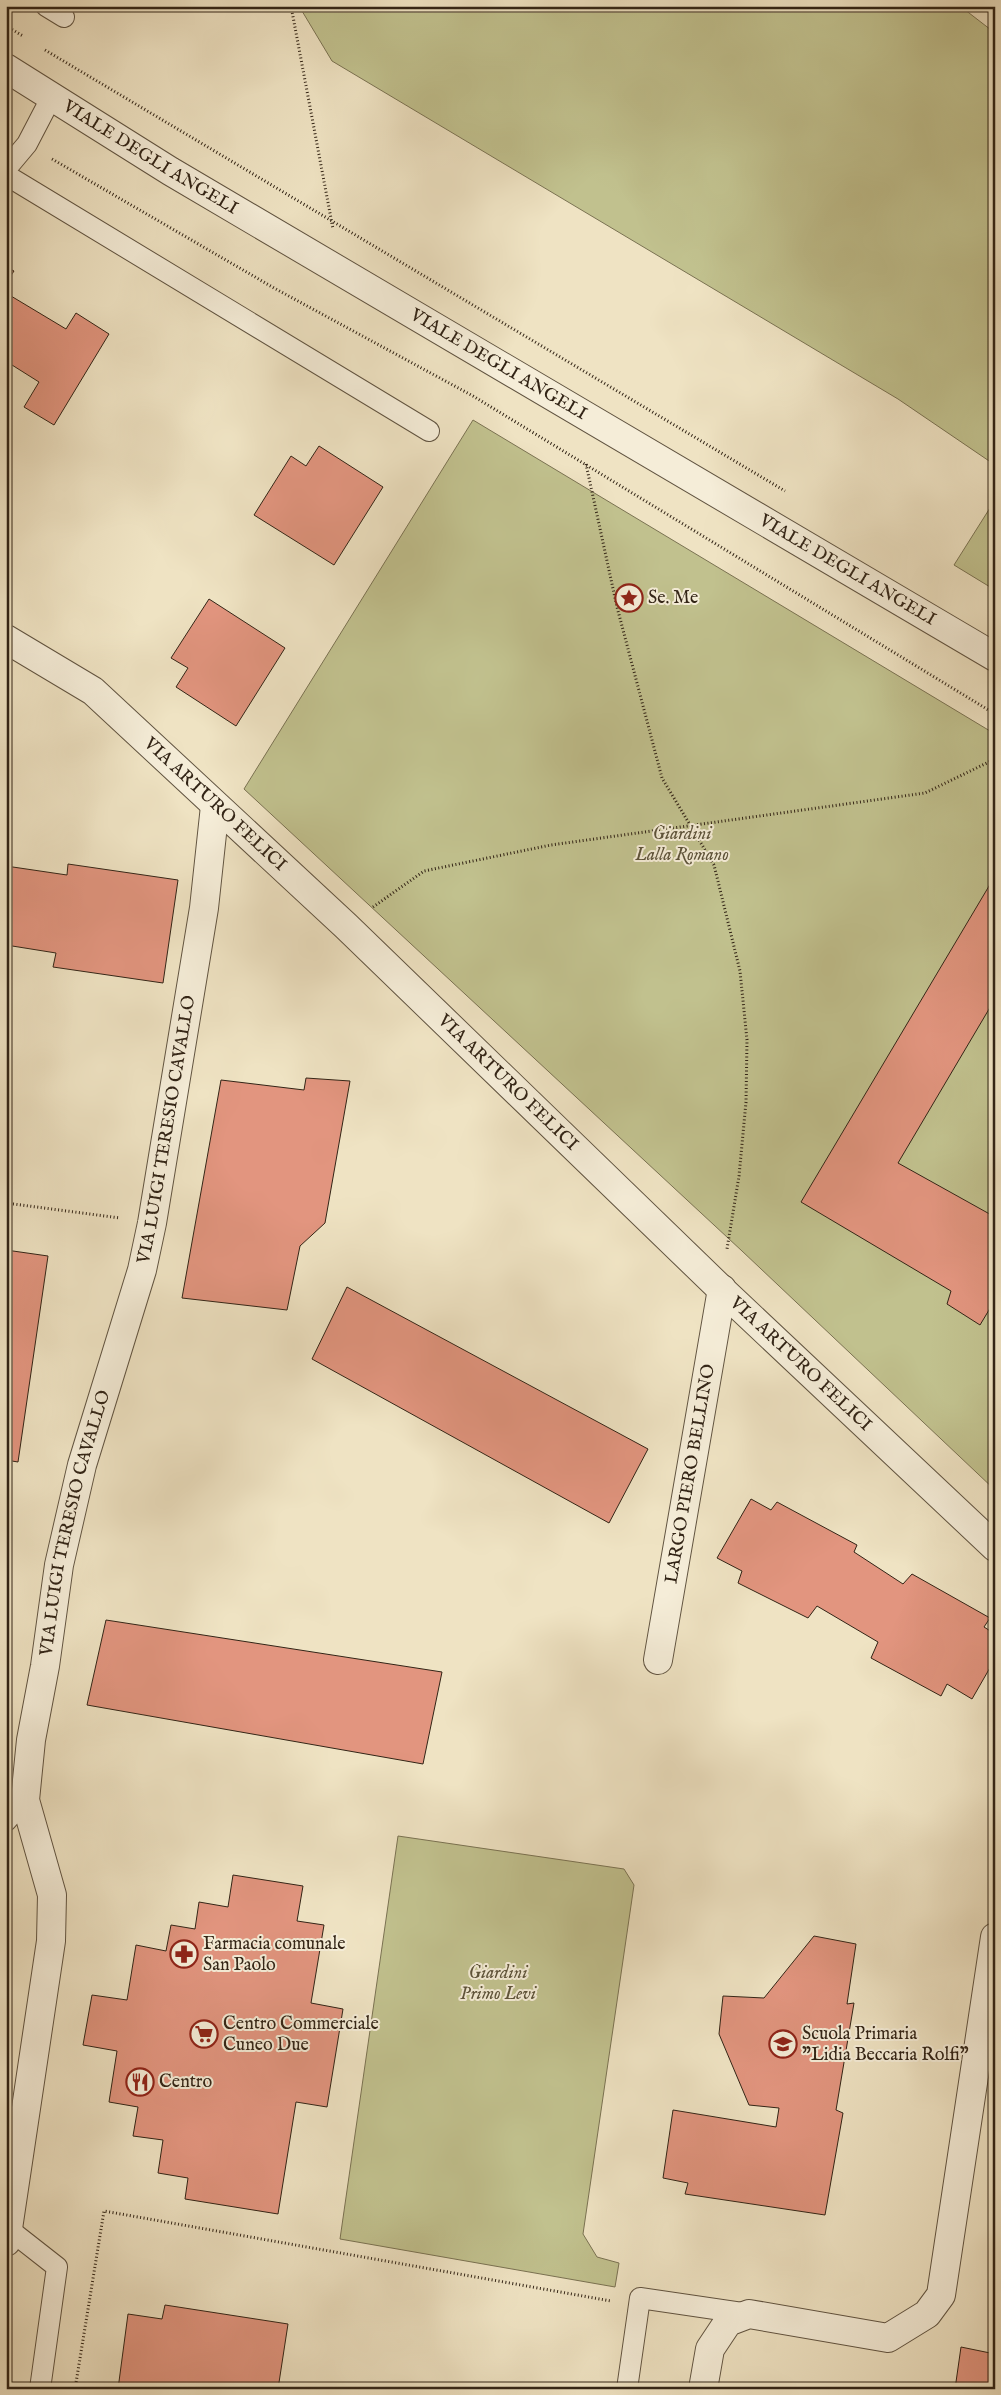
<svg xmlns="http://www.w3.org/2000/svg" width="1001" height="2395" viewBox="0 0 1001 2395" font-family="'IM FELL English',serif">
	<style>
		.green { fill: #c1c18e; stroke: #7a7252 }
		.building { fill: #e2957f; stroke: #322416 }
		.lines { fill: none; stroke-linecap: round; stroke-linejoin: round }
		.lane-casing { stroke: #615441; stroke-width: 22 }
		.street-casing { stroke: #615441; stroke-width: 30 }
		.path { stroke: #322416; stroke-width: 3; stroke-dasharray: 1 2.5; stroke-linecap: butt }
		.lane { stroke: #f5edd8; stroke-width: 20 }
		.street { stroke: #f5edd8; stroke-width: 28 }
		.labels { text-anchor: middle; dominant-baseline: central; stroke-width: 4; stroke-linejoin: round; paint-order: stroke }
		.street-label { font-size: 18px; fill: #322416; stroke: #f5edd8 }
		.poi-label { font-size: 18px; fill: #322416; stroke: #f5edd8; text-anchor: start }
		.park-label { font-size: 18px; font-style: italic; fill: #5d533a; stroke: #f5edd8 }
	</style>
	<rect width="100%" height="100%" fill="#efe3c3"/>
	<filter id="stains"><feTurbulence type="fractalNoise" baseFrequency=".004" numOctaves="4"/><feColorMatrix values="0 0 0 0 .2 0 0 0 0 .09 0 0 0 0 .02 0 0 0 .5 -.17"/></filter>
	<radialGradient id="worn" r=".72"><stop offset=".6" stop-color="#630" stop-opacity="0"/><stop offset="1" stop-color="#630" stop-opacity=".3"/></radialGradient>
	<!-- green -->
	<path class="green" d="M299 6H960L995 33V465L898 399 332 61Z
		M473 420 995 734V1490L742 1251 244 789Z
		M995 500V590L954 565Z
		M398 1836 624 1869 634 1885 583 2234 597 2257 619 2263 615 2287 340 2239Z"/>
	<!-- building -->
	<path class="building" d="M6 267 14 271 6 283Z
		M6 293 66 329 76 313 109 334 54 425 24 407 39 382 12 365 6 374Z
		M319 446 383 487 334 565 254 515 291 456 306 466Z
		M209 599 285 648 236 726 176 687 188 668 171 658Z
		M68 864 178 880 163 983 53 967 56 953 6 945V866L67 875Z
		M995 876V999L898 1163 995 1217V1300L980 1325 947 1304 951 1291 801 1202Z
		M306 1078 350 1081 325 1223 300 1246 287 1310 182 1298 221 1080 304 1090Z
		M6 1250 48 1256 18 1462 6 1460Z
		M347 1287 648 1449 609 1523 312 1359Z
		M751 1499 771 1510 777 1502 857 1545 854 1552 903 1584 912 1574 990 1618 984 1627 995 1634V1659L972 1699 947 1684 941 1696 871 1658 878 1642 817 1606 808 1618 738 1583 742 1571 717 1558Z
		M106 1620 442 1672 423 1764 87 1705Z
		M233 1875 303 1886 297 1921 324 1925 311 2003 343 2009 327 2107 296 2102 278 2214 185 2199 188 2178 158 2173 163 2140 133 2136 138 2107 109 2102 117 2051 83 2045 92 1995 127 2000 136 1945 166 1951 171 1925 195 1929 199 1902 228 1907Z
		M814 1936 856 1944 847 2004 854 2003 836 2110 843 2113 825 2215 685 2194 688 2183 663 2178 673 2110 776 2127 779 2108 749 2105 719 2034 723 1996 764 1998Z
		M165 2305 288 2324 278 2389H118L128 2314 162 2319Z
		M961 2347 995 2354V2389H955Z"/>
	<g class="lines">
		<!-- lane casing -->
		<g class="lane-casing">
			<path id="lane" d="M46 6 64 17
				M6 169 27 144 52 96
				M6 175 429 431
				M6 1821 25 1800
				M6 2227 57 2267 40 2389
				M627 2389 640 2298 749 2314"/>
		</g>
		<!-- street casing -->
		<g class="street-casing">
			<g id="street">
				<path id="s1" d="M6 68 170 171 995 657"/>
				<path id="s2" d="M6 639 93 691 346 926 721 1289 995 1547"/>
				<path id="s3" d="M658 1660 722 1289"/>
				<path id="s4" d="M6 2242 51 1941 52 1895 25 1800 31 1740 45 1666 59 1565 82 1465 142 1270 152 1223 204 908 215 806"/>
				<path d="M703 2389 710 2349 728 2322 749 2314 888 2338 927 2314 941 2295 995 1937"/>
			</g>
		</g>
		<!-- path -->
		<path class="path" d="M291 6 333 229
			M6 26 23 36
			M45 50 785 491
			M52 159 274 288 473 396 995 714
			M586 464 617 607 662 778 714 865 740 971 747 1040 746 1102 739 1176 727 1249
			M373 907 424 871 551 845 925 793 995 759
			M6 1203 120 1218
			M75 2389 104 2211 611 2301"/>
		<!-- lane -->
		<use href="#lane" class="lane"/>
		<!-- street -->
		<use href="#street" class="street"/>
	</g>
	<!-- icons -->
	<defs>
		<g id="sight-ring" transform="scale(1.4375)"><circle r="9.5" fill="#f5edd8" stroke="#8f2418" stroke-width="1.5"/><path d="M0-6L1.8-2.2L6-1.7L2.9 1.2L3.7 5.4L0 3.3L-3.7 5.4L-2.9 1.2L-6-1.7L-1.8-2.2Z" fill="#8f2418"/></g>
		<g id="pharmacy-ring" transform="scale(1.4375)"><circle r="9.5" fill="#f5edd8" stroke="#8f2418" stroke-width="1.5"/><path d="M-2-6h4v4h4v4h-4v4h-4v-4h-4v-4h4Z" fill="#8f2418"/></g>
		<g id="supermarket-ring" transform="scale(1.4375)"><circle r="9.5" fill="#f5edd8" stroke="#8f2418" stroke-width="1.5"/><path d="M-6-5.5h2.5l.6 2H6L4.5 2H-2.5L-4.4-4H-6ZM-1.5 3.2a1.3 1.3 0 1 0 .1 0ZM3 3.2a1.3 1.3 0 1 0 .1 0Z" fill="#8f2418"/></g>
		<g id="school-ring" transform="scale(1.4375)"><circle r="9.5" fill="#f5edd8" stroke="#8f2418" stroke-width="1.5"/><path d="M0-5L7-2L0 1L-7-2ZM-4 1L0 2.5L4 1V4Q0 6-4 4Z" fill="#8f2418"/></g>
		<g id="restaurant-ring" transform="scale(1.4375)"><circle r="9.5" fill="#f5edd8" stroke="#8f2418" stroke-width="1.5"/><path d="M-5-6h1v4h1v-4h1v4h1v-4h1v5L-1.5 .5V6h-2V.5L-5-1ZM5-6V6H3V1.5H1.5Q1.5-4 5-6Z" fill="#8f2418"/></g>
	</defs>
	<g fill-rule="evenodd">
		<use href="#sight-ring" x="629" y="598"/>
		<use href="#pharmacy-ring" x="184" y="1954"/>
		<use href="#supermarket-ring" x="204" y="2034"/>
		<use href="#school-ring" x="783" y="2044"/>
		<use href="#restaurant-ring" x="140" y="2082"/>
	</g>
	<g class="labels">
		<!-- street labels -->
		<g class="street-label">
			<text stroke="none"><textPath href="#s1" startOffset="170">VIALE DEGLI ANGELI</textPath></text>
			<text stroke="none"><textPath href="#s1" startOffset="575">VIALE DEGLI ANGELI</textPath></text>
			<text stroke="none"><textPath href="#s1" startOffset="980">VIALE DEGLI ANGELI</textPath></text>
			<text stroke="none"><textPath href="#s2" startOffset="268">VIA ARTURO FELICI</textPath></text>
			<text stroke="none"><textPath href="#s2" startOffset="672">VIA ARTURO FELICI</textPath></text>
			<text stroke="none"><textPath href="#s4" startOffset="1136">VIA LUIGI TERESIO CAVALLO</textPath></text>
			<text stroke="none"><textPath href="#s2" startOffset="1078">VIA ARTURO FELICI</textPath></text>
			<text stroke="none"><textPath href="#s3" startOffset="189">LARGO PIERO BELLINO</textPath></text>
			<text stroke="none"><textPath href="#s4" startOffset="731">VIA LUIGI TERESIO CAVALLO</textPath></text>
		</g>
		<!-- poi labels -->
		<g class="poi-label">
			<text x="648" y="598">Se. Me</text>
			<text x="203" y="1944">Farmacia comunale<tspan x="203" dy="21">San Paolo</tspan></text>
			<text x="223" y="2024">Centro Commerciale<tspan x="223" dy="21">Cuneo Due</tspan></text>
			<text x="802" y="2034">Scuola Primaria<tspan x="802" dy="21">"Lidia Beccaria Rolfi"</tspan></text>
			<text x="159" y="2082">Centro</text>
		</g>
		<!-- park labels -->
		<g class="park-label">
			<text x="682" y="834">Giardini<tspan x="682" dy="21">Lalla Romano</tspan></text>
			<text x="498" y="1973">Giardini<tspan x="498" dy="21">Primo Levi</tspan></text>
		</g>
	</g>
	<!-- margin -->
	<rect width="1001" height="2395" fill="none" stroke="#efe3c3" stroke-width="25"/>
	<rect x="8" y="8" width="986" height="2380" fill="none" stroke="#322416" stroke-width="2.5"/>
	<rect x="12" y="12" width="976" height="2370" fill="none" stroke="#322416"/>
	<rect width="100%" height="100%" filter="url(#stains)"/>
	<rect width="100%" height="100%" fill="url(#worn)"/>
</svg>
